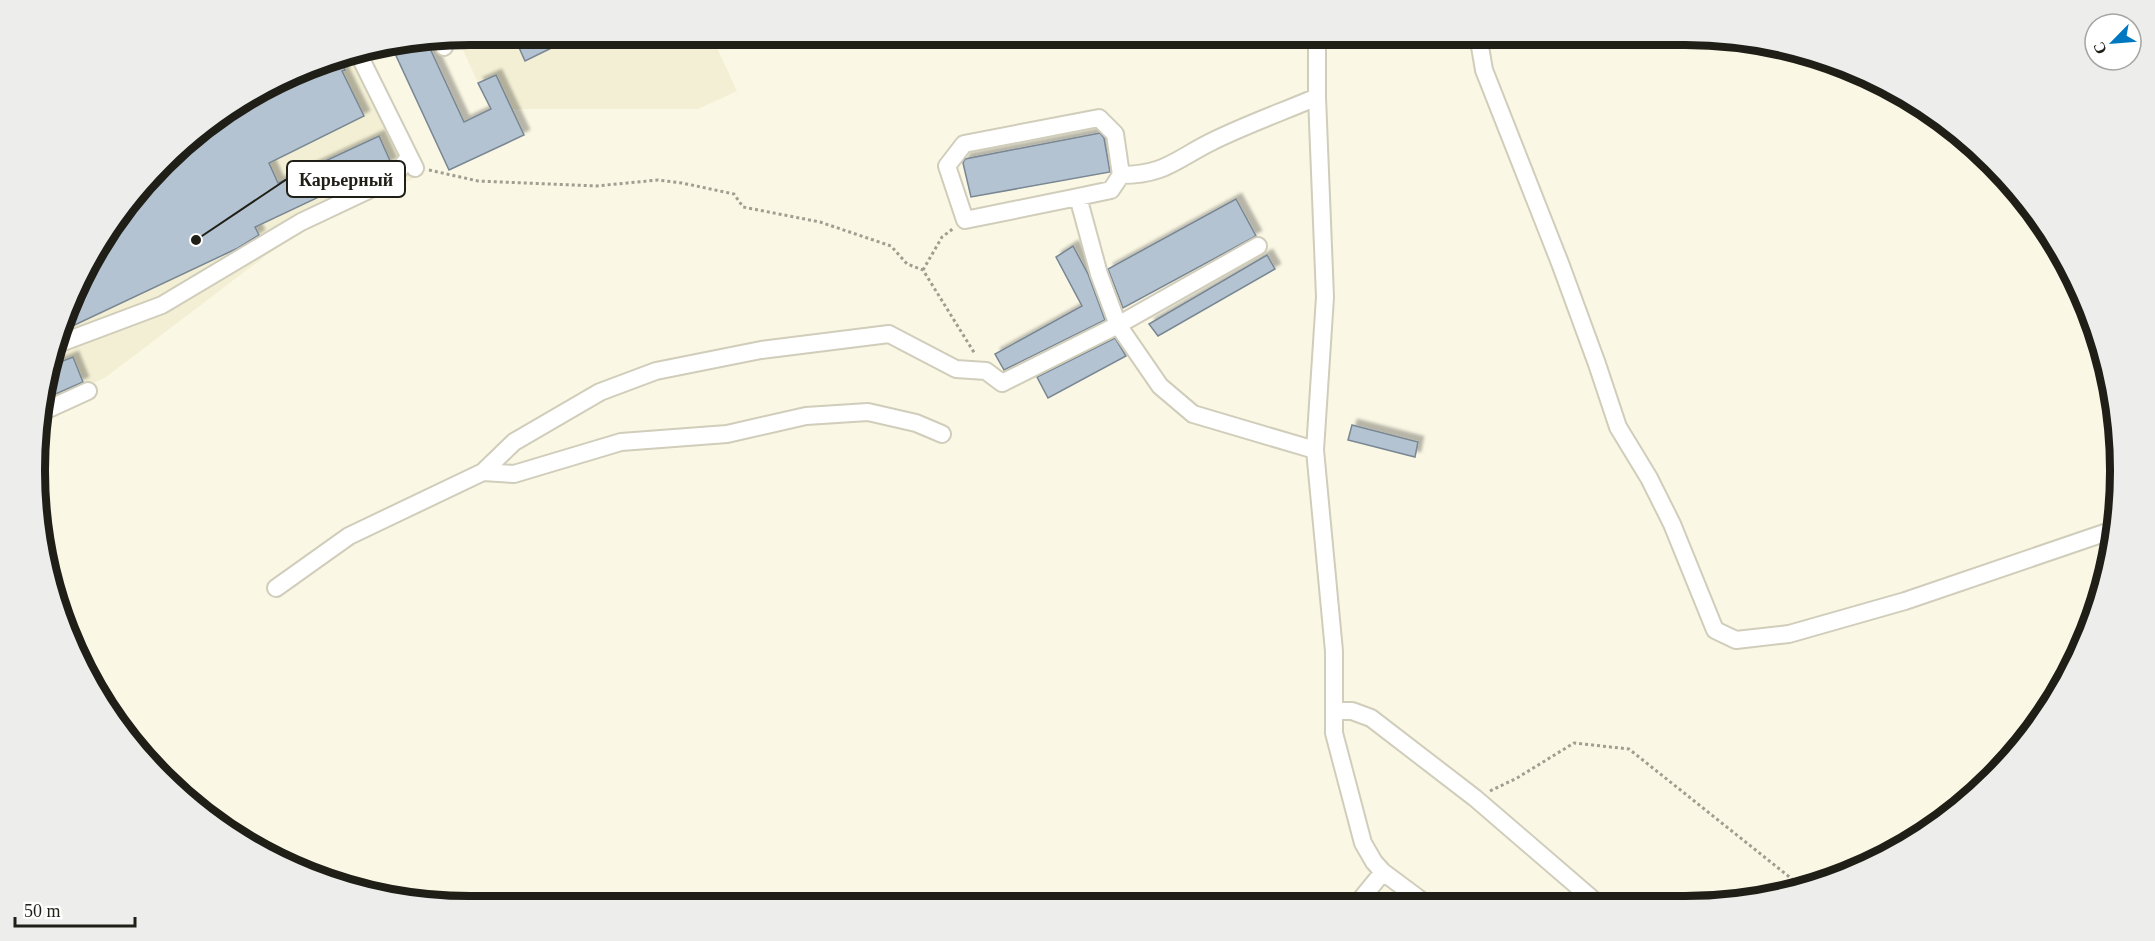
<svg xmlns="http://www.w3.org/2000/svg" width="2155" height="941" viewBox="0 0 2155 941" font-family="Georgia,serif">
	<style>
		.built { fill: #f3efd4 }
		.building { fill: #b4c3d1; stroke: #798693; stroke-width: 1.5; filter: url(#shadow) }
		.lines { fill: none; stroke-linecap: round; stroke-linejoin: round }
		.minor-casing { stroke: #d0cdbb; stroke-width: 20 }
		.path { stroke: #a09e90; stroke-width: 3; stroke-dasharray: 3 3; stroke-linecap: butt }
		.minor { stroke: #fff; stroke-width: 16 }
		.rim { fill: none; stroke: #1f1e17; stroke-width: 8 }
		.leader { fill: none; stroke: #1f1e17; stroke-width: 2 }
		.callout-dot { fill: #1f1e17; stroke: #fff; stroke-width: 2 }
		.callout { fill: #fff; stroke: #1f1e17; stroke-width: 2 }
		.callout-label { font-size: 18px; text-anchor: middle; font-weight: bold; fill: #1f1e17 }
	</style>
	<defs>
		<filter id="shadow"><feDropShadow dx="5.5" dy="-5.5" stdDeviation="1.5" flood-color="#0004"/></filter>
	</defs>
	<rect width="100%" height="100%" fill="#faf7e4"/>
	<!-- built -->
	<path class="built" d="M471 35H711L737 91 698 109H490L457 37Z
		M366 52 423 174 310 227 268 254 106 377 42 409 43 386 93 253 183 142 253 93 330 58Z"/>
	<!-- building -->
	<path class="building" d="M513 34H580L525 61Z
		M427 42 464 122 491 109 478 83 496 75 524 135 449 170 392 47Z
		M338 56 345 70 342 71 364 116 269 163 278 183 379 136 391 163 255 227 259 235 238 248 64 330 93 253 183 142 253 93 330 58Z
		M1100 133 1104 138 1110 172 971 197 963 163 965 159Z
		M1236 199 1256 236 1123 308 1108 269Z
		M1073 246 1088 274 1105 320 1004 370 995 354 1082 306 1056 257Z
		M1267 255 1275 269 1158 336 1149 324Z
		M1115 338 1126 356 1048 398 1037 377Z
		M73 357 83 382 42 400 43 386 50 366Z
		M1352 425 1418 442 1415 457 1348 440Z"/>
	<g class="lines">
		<!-- minor casing -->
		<g class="minor-casing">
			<path id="minor" d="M1317 35V97L1325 297 1315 450 1334 651V733L1363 843 1374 862 1383 872 1426 904
				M1478 35 1484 70 1560 263 1597 364 1618 427 1649 478 1672 524 1715 630 1736 640 1789 634 1905 601 2116 529
				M441 39 444 47
				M358 53 415 168
				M1121 175C1164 175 1175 160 1211 142 1245 125 1282 112 1317 97
				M1078 197 965 220 947 166 964 144 1099 118 1115 134 1121 175 1111 190 1078 197 1099 274 1118 325 1258 246
				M58 344 162 305 301 222 392 179 409 157
				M42 412 88 391
				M483 472 514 474 621 442 727 434 806 416 868 412 916 423 942 434
				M276 588 349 536 483 472 514 442 600 392 656 371 761 350 889 334 956 369 986 371 1002 383 1118 325 1160 386 1193 414 1315 450
				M1334 711H1352L1371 718 1475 798 1597 903
				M1357 904 1383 872"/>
		</g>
		<!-- path -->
		<path class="path" d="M429 170 478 181 596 186 658 180 682 183 734 194 743 207 820 222 891 246 907 264 923 270 975 354
			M923 270 942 237 954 228
			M1490 791 1517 778 1574 743 1629 749 1802 887"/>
		<!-- minor -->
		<use href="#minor" class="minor"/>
	</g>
	<!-- crop -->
	<path d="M0 0H2155V941H0ZM470 45H1685A425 425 0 0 1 2110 470V471A425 425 0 0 1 1685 896H470A425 425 0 0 1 45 471V470A425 425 0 0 1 470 45Z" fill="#ededec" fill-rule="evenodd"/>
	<path class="rim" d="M470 45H1685A425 425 0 0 1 2110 470V471A425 425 0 0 1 1685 896H470A425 425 0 0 1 45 471V470A425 425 0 0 1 470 45Z"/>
	<!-- callouts -->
	<path class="leader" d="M196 240L287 179"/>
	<circle class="callout-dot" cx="196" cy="240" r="6"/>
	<rect class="callout" x="287" y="161" width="118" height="36" rx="6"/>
	<g class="callout-label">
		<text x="346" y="186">Карьерный</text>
	</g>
	<!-- north arrow -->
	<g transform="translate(2113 42) rotate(245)"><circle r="28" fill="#ffffff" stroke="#a5a5a2" stroke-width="1.5"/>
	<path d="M0-4.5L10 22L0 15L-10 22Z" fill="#0078c1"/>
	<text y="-9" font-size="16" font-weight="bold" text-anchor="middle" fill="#1f1e17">С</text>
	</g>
	<!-- scale -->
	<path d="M15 917v9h120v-9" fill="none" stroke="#1f1e17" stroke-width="3"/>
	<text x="24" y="917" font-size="18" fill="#1f1e17" stroke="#ffffff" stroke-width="4.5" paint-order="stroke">50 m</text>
</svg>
